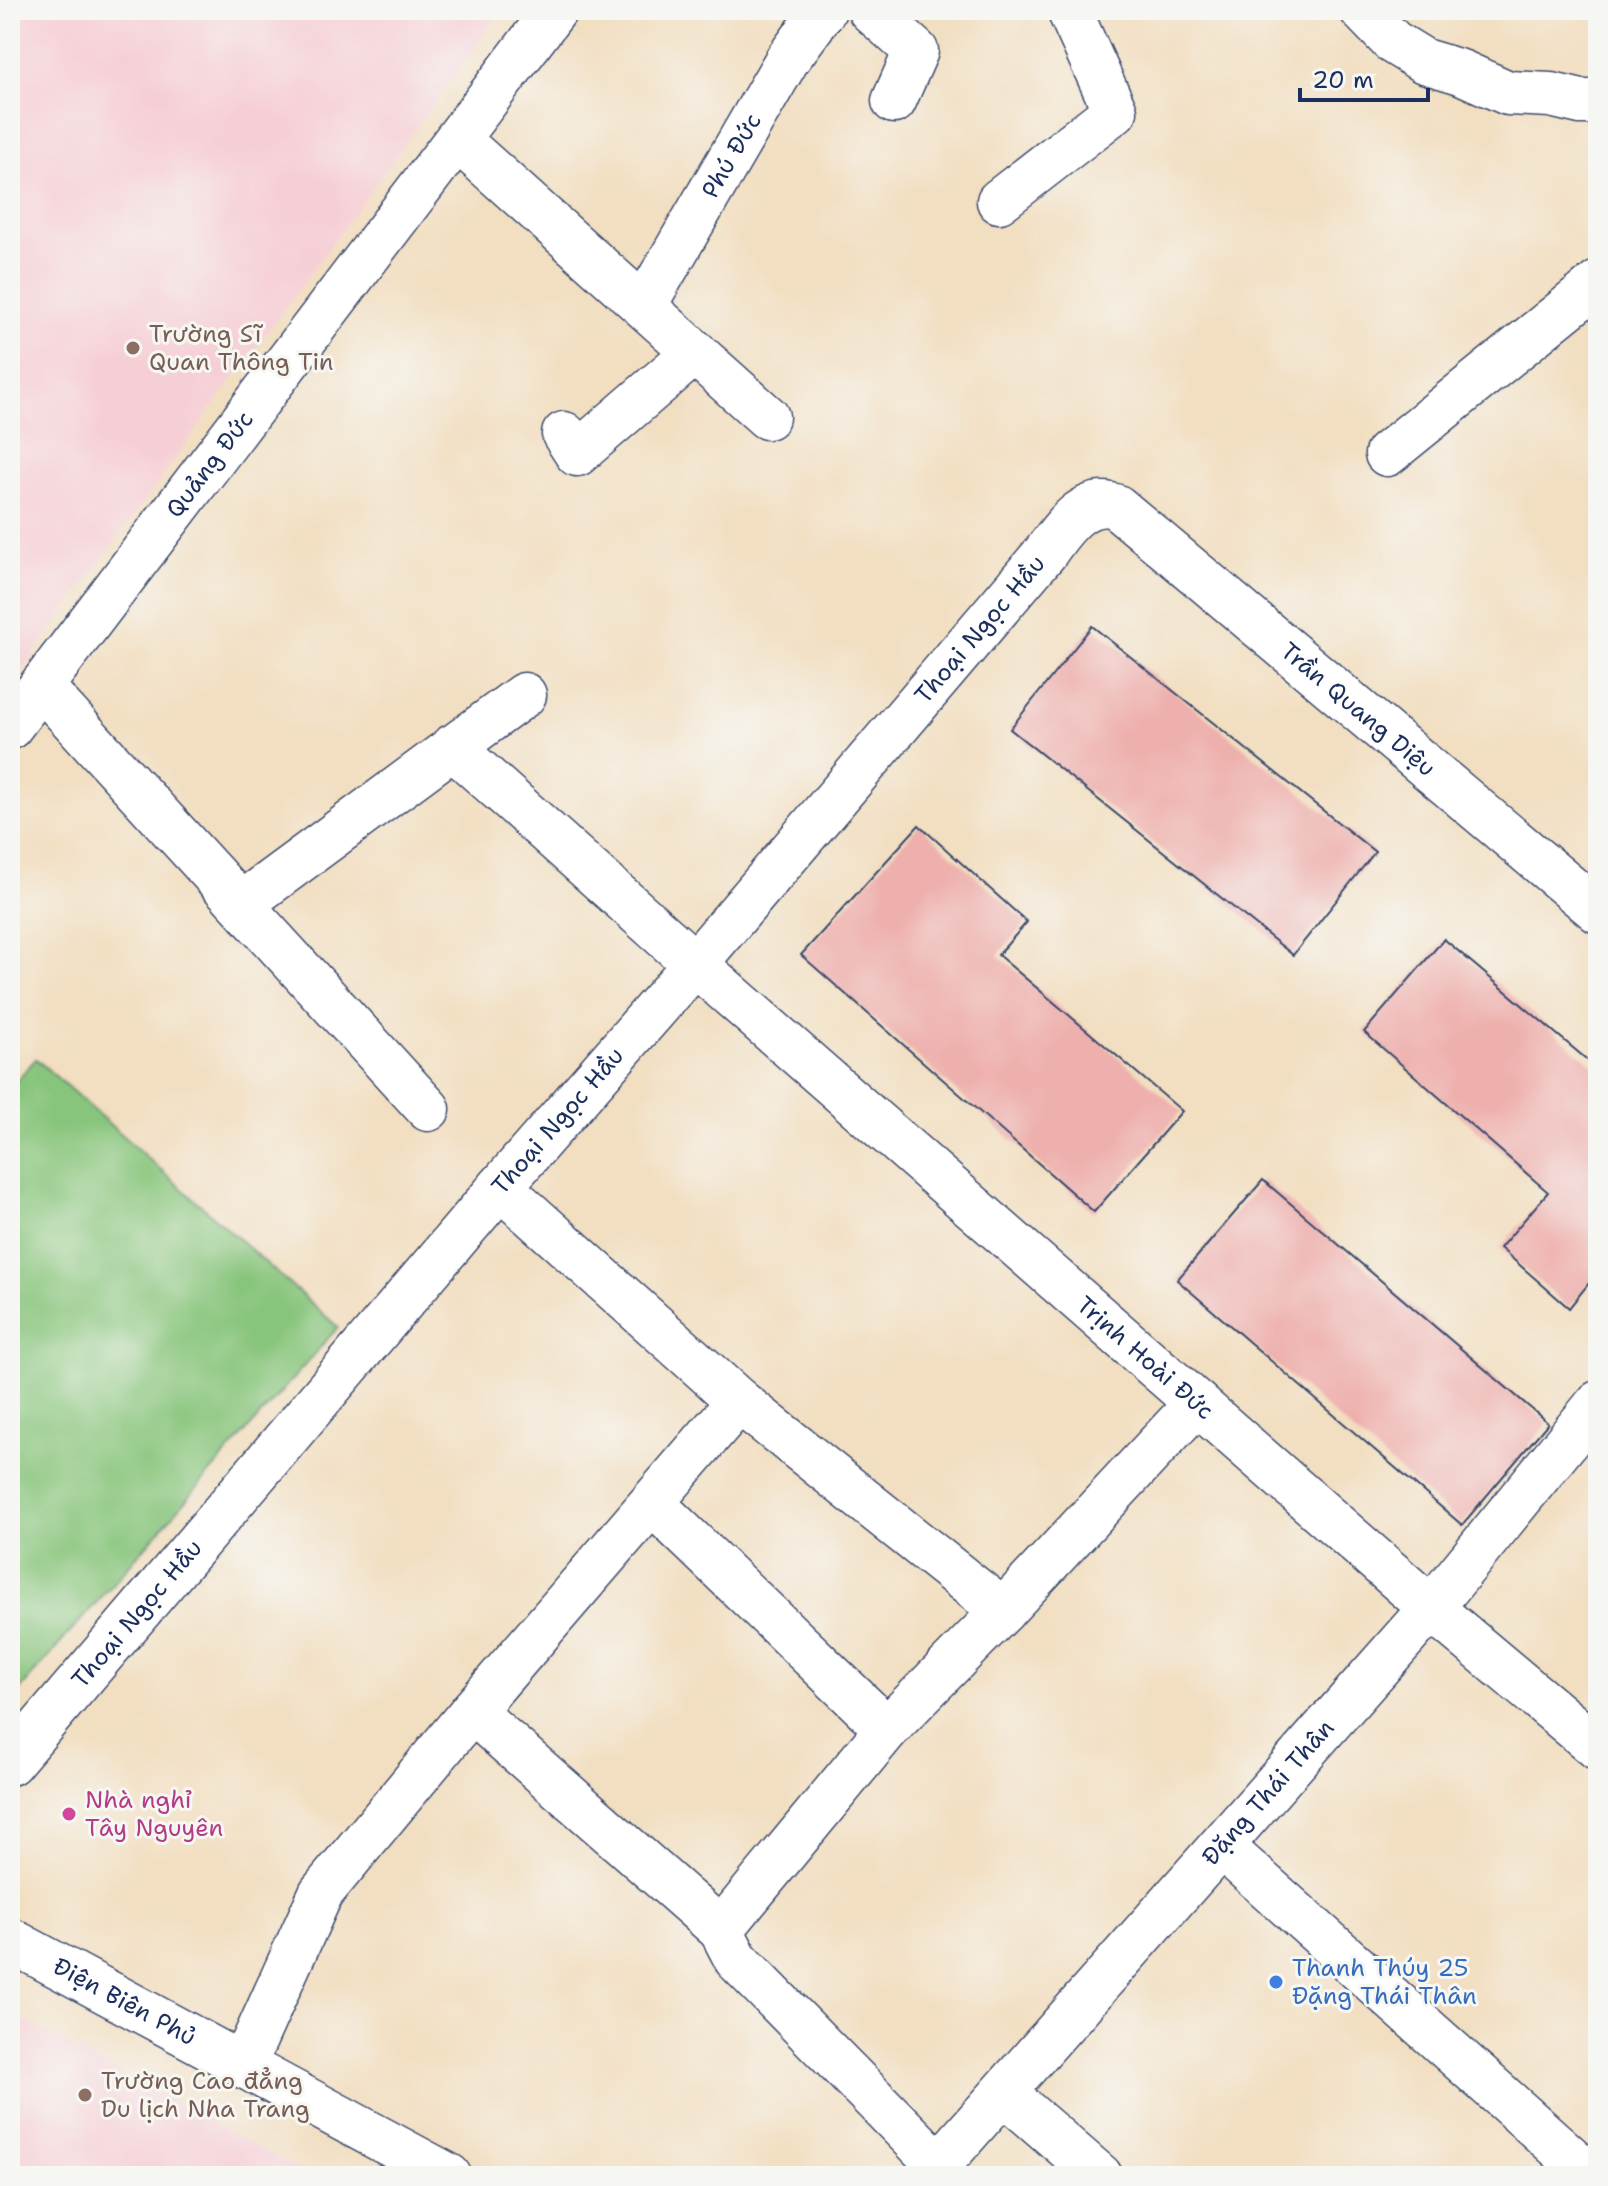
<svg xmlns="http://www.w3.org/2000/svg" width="1608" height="2186" viewBox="0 0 1608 2186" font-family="'Shantell Sans',sans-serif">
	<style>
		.built { fill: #f6cfd6 }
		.green { fill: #88c57c; stroke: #527a6d; stroke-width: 2 }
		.building { fill: #eeb0ad }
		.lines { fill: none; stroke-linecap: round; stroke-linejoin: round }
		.minor-casing { stroke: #3b496d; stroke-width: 47 }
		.minor { stroke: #fff; stroke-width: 44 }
		.education-dot { fill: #8d6e63; stroke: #f6f6f2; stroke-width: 3 }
		.hotel-dot { fill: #d1479c; stroke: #f6f6f2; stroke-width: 3 }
		.shop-dot { fill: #3f7fe0; stroke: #f6f6f2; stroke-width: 3 }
		.labels { text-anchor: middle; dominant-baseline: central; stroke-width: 6; stroke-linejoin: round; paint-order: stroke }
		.street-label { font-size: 24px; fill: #1b2f5e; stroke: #f6f6f2 }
		.education-label { font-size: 24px; fill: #785e54; stroke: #f6f6f2; text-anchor: start }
		.hotel-label { font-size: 24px; fill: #b23c85; stroke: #f6f6f2; text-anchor: start }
		.shop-label { font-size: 24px; fill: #366cbe; stroke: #f6f6f2; text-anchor: start }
	</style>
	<rect width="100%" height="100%" fill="#f6f6f2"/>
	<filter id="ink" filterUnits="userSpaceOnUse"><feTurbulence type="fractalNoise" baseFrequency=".0125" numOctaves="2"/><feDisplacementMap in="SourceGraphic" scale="16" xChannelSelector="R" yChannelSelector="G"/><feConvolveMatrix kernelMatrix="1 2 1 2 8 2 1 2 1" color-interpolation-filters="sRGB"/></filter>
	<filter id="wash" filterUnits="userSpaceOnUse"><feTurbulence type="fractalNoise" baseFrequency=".006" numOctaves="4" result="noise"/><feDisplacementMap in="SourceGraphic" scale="32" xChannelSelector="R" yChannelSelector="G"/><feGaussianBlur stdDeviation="1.8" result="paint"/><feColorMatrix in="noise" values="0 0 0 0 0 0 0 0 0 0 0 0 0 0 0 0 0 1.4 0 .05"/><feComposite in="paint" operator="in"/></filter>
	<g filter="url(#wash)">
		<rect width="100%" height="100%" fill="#f2dec0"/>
		<!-- built -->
		<path class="built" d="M10 10H502L10 686Z
			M10 2013 311 2176H10Z"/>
		<!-- green -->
		<path class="green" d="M36 1059 338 1327 10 1701V1087Z"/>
		<g id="blocks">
			<!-- building -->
			<path class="building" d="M1092 626 1375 852 1293 955 1010 729Z
				M919 825 1027 922 998 955 1182 1111 1094 1212 801 955Z
				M1444 939 1598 1069V1272L1569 1308 1500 1248 1548 1192 1364 1032Z
				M1263 1180 1548 1423 1462 1525 1177 1280Z"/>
		</g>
	</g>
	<g filter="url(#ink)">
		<use href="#blocks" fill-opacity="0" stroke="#3b496d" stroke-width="2"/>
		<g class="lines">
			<!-- minor casing -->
			<g class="minor-casing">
				<g id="minor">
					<path d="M870 10 916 51 894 101"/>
					<path d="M1362 10 1393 42 1424 61 1461 72 1508 93 1551 95 1581 102H1598"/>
					<path d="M457 139 767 417"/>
					<path d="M999 201 1115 111 1069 10"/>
					<path id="s1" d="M644 306 787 60 824 10"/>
					<path d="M564 434 577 454 695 352"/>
					<path d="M1387 454 1598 283"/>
					<path d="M41 686 428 1109"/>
					<path id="s2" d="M10 727 555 10"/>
					<path id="s3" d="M452 747 695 964 1431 1608 1598 1748"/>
					<path d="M241 904 524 695"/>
					<path d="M500 1187 739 1401 1003 1611"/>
					<path d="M652 1503 887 1729"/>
					<path d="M472 1711 721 1930 736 1959 938 2164"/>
					<path id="s4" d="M10 1763 500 1187 695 964 1045 553C1061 530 1085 494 1117 507L1598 911"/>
					<path d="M1221 1846 1591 2176"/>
					<path d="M721 1930 887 1729 1003 1611 1197 1403"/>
					<path id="s5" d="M10 1940 449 2176"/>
					<path d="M243 2066 321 1893 472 1711 739 1401"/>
					<path d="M1004 2093 1100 2176"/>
					<path id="s6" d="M929 2176 1431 1608 1598 1403"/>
				</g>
			</g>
			<!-- minor -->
			<use href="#minor" class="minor"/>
		</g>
	</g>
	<!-- markers -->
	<g class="education-dot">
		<circle cx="133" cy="348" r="8"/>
		<circle cx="85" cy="2095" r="8"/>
	</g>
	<circle class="hotel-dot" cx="69" cy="1814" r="8"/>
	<circle class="shop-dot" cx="1276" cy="1982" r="8"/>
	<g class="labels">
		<!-- street labels -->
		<g class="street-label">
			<text stroke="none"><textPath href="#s1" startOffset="174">Phú Đức</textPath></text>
			<text stroke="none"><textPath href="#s2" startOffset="330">Quảng Đức</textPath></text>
			<text stroke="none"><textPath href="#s4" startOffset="1492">Thoại Ngọc Hầu</textPath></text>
			<text stroke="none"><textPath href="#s4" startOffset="2000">Trần Quang Diệu</textPath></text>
			<text stroke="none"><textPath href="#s4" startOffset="844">Thoại Ngọc Hầu</textPath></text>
			<text stroke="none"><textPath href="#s3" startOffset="924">Trịnh Hoài Đức</textPath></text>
			<text stroke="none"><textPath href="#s4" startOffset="196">Thoại Ngọc Hầu</textPath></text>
			<text stroke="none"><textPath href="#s6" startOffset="512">Đặng Thái Thân</textPath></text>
			<text stroke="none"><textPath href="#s5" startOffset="130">Điện Biên Phủ</textPath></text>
		</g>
		<!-- education labels -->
		<g class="education-label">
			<text x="149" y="334">Trường Sĩ<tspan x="149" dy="28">Quan Thông Tin</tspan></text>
			<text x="101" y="2081">Trường Cao đẳng<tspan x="101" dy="28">Du lịch Nha Trang</tspan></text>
		</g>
		<!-- hotel labels -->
		<g class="hotel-label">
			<text x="85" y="1800">Nhà nghỉ<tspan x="85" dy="28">Tây Nguyên</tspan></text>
		</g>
		<!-- shop labels -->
		<g class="shop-label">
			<text x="1292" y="1968">Thanh Thúy 25<tspan x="1292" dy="28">Đặng Thái Thân</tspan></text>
		</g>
	</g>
	<!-- margin -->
	<rect width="1608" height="2186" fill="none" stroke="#f6f6f2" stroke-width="40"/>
	<!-- scale -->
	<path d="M1300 88v12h128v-12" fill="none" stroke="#1b2f5e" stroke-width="4"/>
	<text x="1312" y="88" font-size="24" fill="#1b2f5e" stroke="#f6f6f2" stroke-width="6" paint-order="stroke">20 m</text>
</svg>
